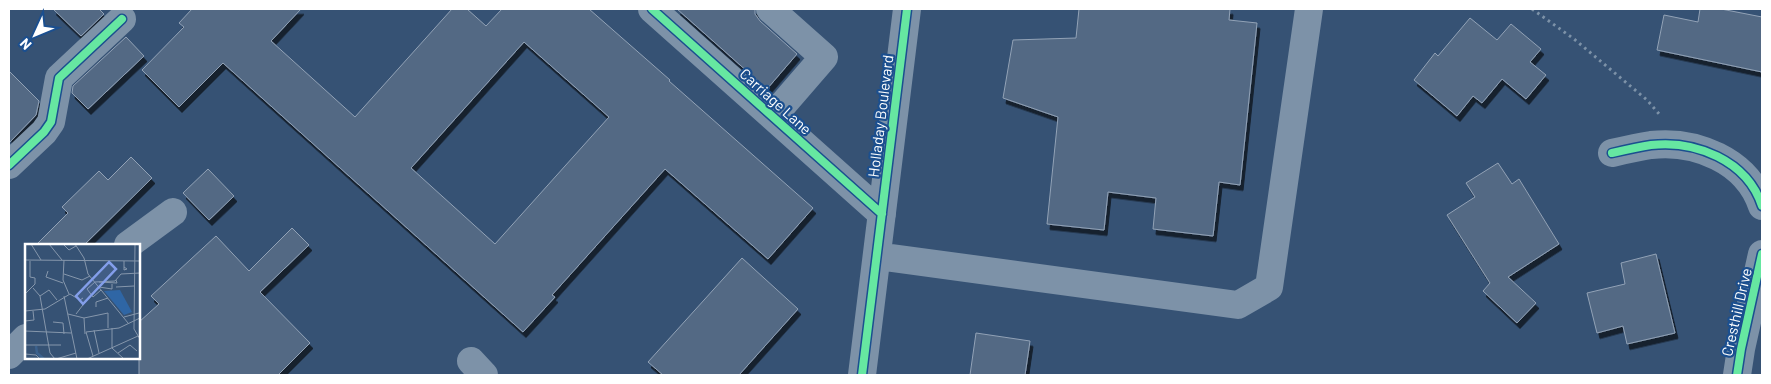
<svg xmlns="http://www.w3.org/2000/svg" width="1771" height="384" viewBox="0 0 1771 384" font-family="Barlow,sans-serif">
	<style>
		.building { fill: #526984; stroke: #92a2b6; fill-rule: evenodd; filter: url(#shadow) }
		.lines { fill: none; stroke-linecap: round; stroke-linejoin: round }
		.path { stroke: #7d92a8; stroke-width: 3; stroke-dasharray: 2.5 4; stroke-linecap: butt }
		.minor { stroke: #7d92a8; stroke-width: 28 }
		.cycleway-casing { stroke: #1b4f8f; stroke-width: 11 }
		.cycleway { stroke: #66e7a1; stroke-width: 8 }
		.labels { text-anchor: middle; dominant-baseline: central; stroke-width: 4.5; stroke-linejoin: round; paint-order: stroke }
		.street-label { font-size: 15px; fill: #fff; stroke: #1b4f8f }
		.inset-river { fill: none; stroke: #3b618d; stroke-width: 2.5 }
		.inset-road { fill: none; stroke: #8697ac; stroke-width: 1 }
		.view { fill: #839eea; fill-opacity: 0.15; stroke: #839eea; stroke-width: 2.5 }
		.inset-edge { fill: none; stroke: #fff; stroke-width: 2.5 }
	</style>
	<defs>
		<filter id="shadow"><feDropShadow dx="3" dy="5.5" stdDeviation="0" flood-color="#0009"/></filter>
	</defs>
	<rect width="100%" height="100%" fill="#365274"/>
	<!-- building -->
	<path class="building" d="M53 9H99L104 14 81 36Z
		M192 9H301L271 41 355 117 452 9H467L486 26 502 9H589L670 80 669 81 813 208 768 259 665 169 552 295 555 297 523 332 223 63 179 107 142 70 184 27 179 23ZM524 42 609 117 495 244 411 168Z
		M677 9H755V14L760 21 797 54 767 89Z
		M1079 9H1230L1229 20 1257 23 1240 185 1219 182 1213 236 1153 229 1156 198 1108 192 1104 230 1047 224 1058 117 1003 98 1013 40 1076 38Z
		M1700 9H1721L1762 17V72L1657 50 1664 15 1698 22Z
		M1470 18 1497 40 1511 24 1541 49 1530 62 1546 75 1526 99 1502 79 1482 103 1473 96 1457 116 1414 80 1435 53 1438 56Z
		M126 37 144 56 88 109 72 93 73 86Z
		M9 71 39 101 36 115 9 143Z
		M131 157 152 178 84 245H36L68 213 62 207 99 171 108 180Z
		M1498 163 1512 184 1519 179 1559 244 1508 277 1536 303 1517 323 1483 291 1490 283 1447 215 1475 197 1466 183Z
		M208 169 234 196 209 220 183 193Z
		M292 228 309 245 260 292 310 343 278 375H139V322L159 304 151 296 216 236 249 271Z
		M1656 254 1675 333 1627 344 1623 326 1597 333 1587 293 1625 284 1621 263Z
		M742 258 798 309 739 375H663L648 362Z
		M976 333 1030 341 1025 375H970Z"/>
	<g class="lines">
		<!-- path -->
		<path class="path" d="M1532 9 1574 39 1647 100 1660 115"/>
		<!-- minor -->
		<path class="minor" d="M652 9 882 214
			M770 9 824 57 773 116
			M1612 153C1625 150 1638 147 1651 145 1695 140 1747 160 1762 206
			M9 165 44 132 51 122 59 78 122 19
			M128 245 173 212
			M877 256 1238 305 1269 287 1309 9
			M9 355 26 338
			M471 361 484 375
			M862 375 907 9
			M1737 375 1741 349 1762 254"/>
		<!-- cycleway casing -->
		<g class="cycleway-casing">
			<path id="cycleway" d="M652 9 882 214
				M1612 153C1625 150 1638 147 1651 145 1695 140 1747 160 1762 206
				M9 165 44 132 51 122 59 78 122 19
				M862 375 907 9
				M1737 375 1741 349 1762 254"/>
		</g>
		<!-- cycleway -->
		<use href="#cycleway" class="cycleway"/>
	</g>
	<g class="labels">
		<!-- street labels -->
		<g class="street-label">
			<text transform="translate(776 101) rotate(42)">Carriage Lane</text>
			<text transform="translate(880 116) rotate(-83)">Holladay Boulevard</text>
			<text transform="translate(1736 312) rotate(-77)">Cresthill Drive</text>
		</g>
	</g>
	<!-- overview -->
	<g transform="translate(25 244)">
		<rect width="115" height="115" fill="#365274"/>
		<path d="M95 46 107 68 99 71 79 47Z" fill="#2f66a5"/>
		<path class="inset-river" d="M11 102 12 109 19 115"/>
		<path class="inset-road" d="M6 0 16 16M24 0 37 16M38 0 44 6 51 2M50 0 59 14 63 30 103 79M110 0 109 85 115 95M0 16 115 17M39 16 38 36 44 50M5 17V33M99 23 102 25 99 26V17M23 27 21 33 38 39M39 30 57 36 65 32M70 38 90 37 96 30 115 29M70 38 62 45 68 53 76 46M74 38 92 39 91 36M74 43 87 45V40M91 43 109 42M8 44 15 52 25 109 30 115M0 50 10 40V34L5 33M15 52 24 46 32 56M39 52 52 115M71 63V58L83 54M0 67 20 65 45 50 55 56 58 54M43 70 59 74M51 70 61 57M99 73 114 69M59 74 60 90M59 74 83 69V84M0 77 9 76 8 67M28 78 38 79 39 90M87 84V104L99 115M69 86 74 109M0 87 46 89M0 101H36M93 109 105 101 112 107M0 110 11 111 15 115M68 112 61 88 94 84 115 74M31 115 51 109M62 115 113 92"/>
		<path class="view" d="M84 18 91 25 58 60 51 52Z"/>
		<rect width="115" height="115" class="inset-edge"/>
	</g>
	<!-- border -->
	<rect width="1771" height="384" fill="none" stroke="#ffffff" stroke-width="20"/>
	<!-- north arrow -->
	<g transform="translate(35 35) rotate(226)" stroke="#1b4f8f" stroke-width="4" paint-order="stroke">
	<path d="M0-4L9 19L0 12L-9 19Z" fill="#ffffff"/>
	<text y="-8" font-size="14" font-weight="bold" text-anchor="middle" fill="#ffffff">N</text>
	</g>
</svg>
